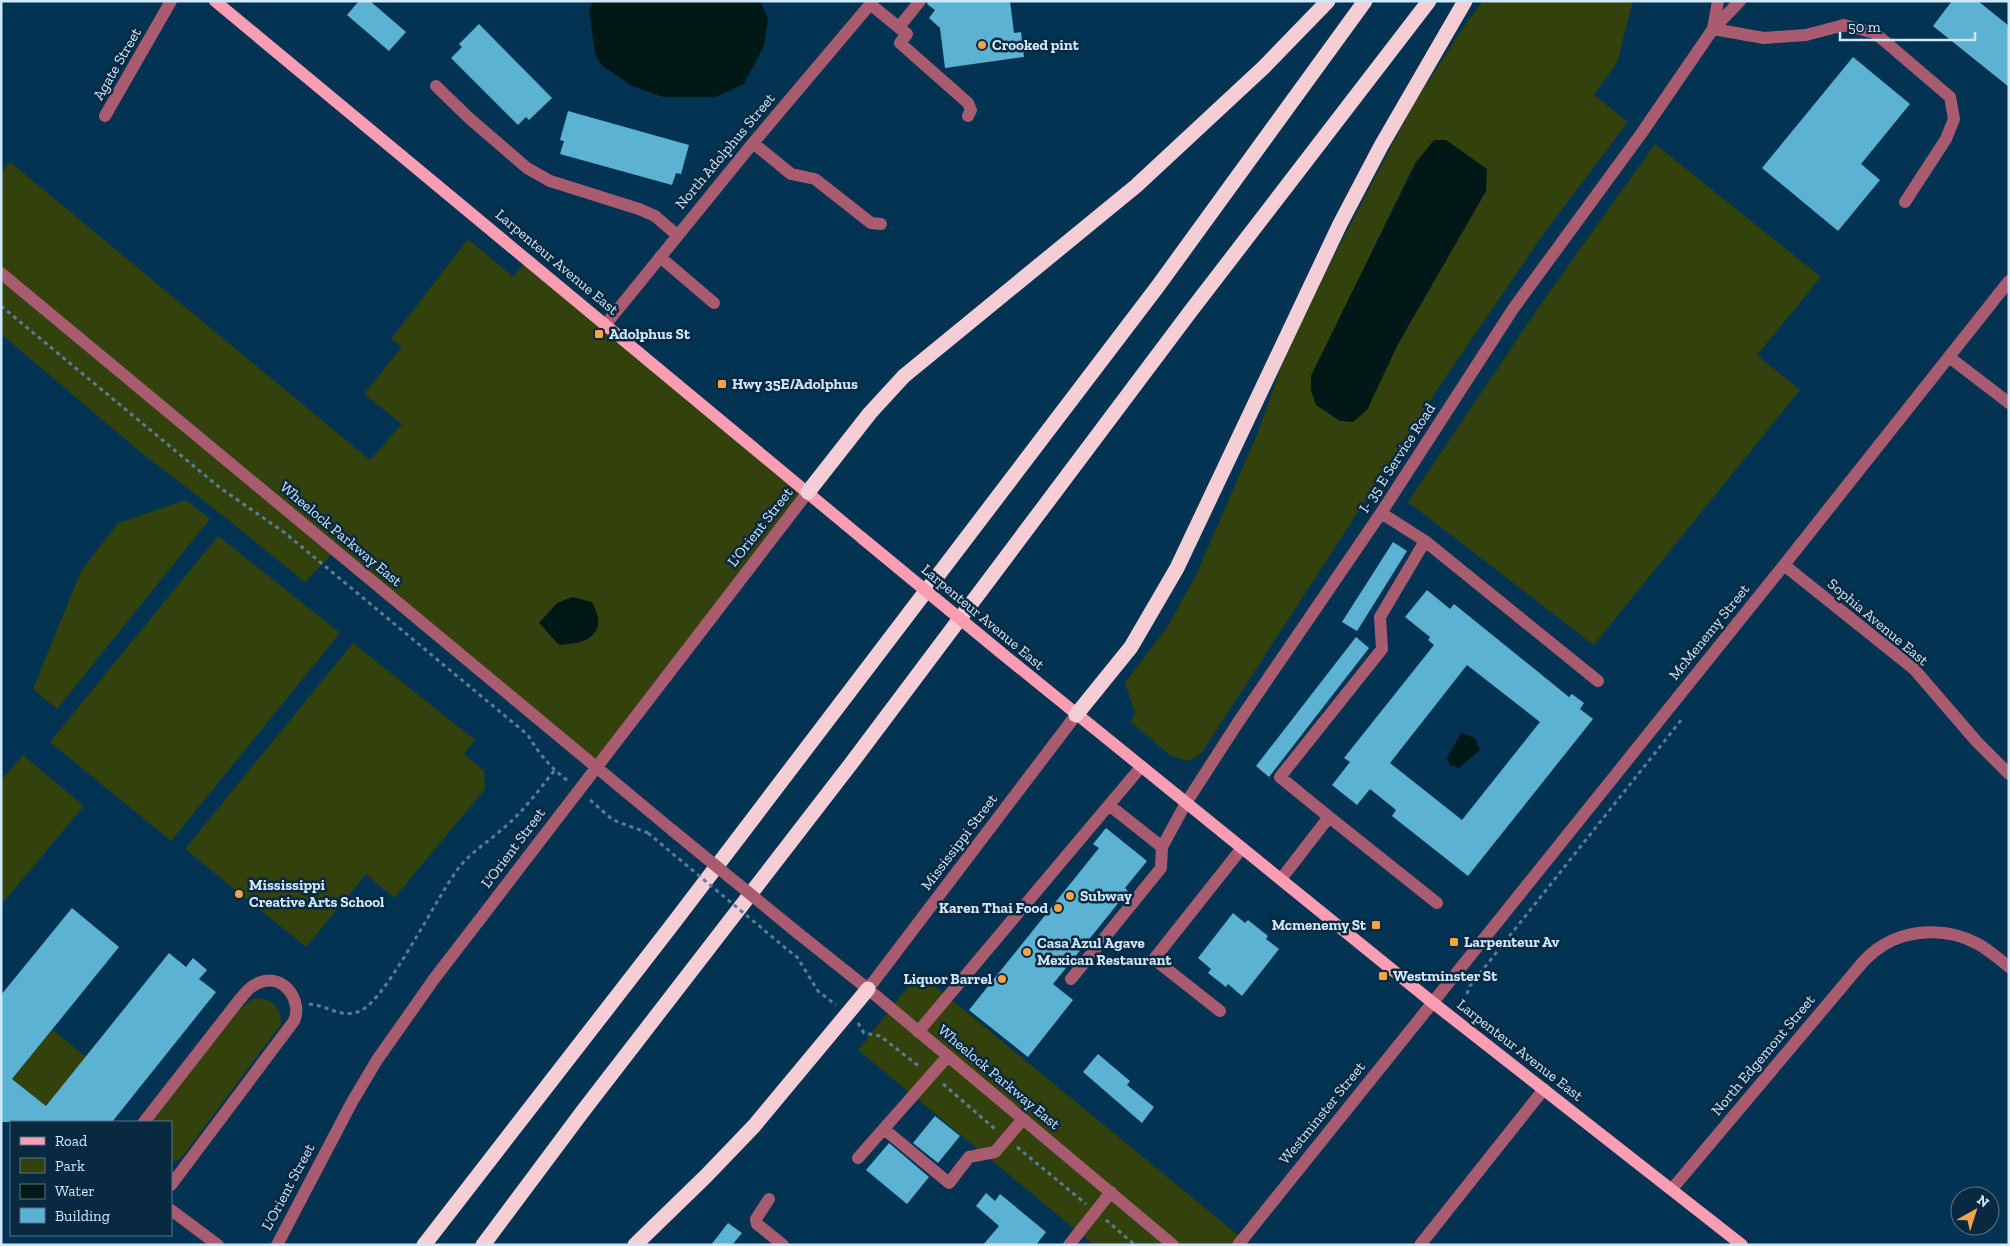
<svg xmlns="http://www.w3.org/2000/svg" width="2010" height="1246" viewBox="0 0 2010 1246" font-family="'Zilla Slab',serif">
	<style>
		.green { fill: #33420d; fill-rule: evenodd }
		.water { fill: #001916 }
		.building { fill: #5cb2d2; fill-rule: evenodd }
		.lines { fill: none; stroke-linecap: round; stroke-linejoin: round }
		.path { stroke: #577e99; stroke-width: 3; stroke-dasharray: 4 4; stroke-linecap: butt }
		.minor { stroke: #a95b6f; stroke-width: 12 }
		.major { stroke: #fd9db4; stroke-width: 12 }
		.highway { stroke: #f5cdd5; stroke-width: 15 }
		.path-bridge { stroke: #577e99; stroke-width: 3; stroke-dasharray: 4 4; stroke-linecap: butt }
		.minor-bridge { stroke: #a95b6f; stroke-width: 12 }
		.major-bridge { stroke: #fd9db4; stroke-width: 12 }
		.poi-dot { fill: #f6a247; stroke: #092940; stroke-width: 2 }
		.labels { text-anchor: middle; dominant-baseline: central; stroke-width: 5; stroke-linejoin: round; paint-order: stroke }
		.poi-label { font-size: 15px; font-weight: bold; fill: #d0e8fc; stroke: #092940; text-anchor: start }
		.street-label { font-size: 15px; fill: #d0e8fc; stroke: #092940 }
	</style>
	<rect width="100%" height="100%" fill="#023353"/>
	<!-- green -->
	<path class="green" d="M1483 1H1633L1617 63 1594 95 1628 122 1544 233 1439 387 1201 754 1188 761 1171 756 1131 722 1135 713 1125 683 1168 626 1196 575 1257 435 1283 362 1333 258 1412 107 1460 32ZM1416 162 1486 191 1398 344 1312 390 1311 376Z
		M1655 144 1821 277 1757 355 1800 390 1594 645 1408 502 1536 311Z
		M10 162 370 460 402 424 364 394 402 347 391 339 468 239 513 277 528 260 808 492 596 766 335 551 305 582 221 514 144 455 1 334V173Z
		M186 500 210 519 57 709 33 689 81 571 118 523Z
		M218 536 340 633 171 841 50 742Z
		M353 643 475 740 464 754 484 771 485 789 394 898 366 874 306 947 185 849Z
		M23 755 84 806 1 905V780Z
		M919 973 1250 1245H1094L858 1050Z
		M254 998C272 998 281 1006 281 1024L183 1156 176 1161 171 1162V1122H150L241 1008Z
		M52 1029 86 1057 46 1106 12 1079Z"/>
	<!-- water -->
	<path class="water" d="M594 1H760L768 18 764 46 744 84 716 97H663L632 86 601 65 595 53 589 10Z
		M1434 140H1446L1487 169 1486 191 1398 344 1367 410 1353 422 1340 421 1316 405 1311 390V376L1416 162Z
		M572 597 592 602C601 618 602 633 583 641 576 644 566 644 559 645L539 623 557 603Z
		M1461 733 1475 738 1480 750 1459 768 1450 765 1447 758Z"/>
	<!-- building -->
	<path class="building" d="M359 1H370L406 32 389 51 347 15Z
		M928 1H1010L1014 33 1021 32 1024 57 945 68 940 28 929 18 935 10 927 4Z
		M1952 1H1978L2009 26V87L1933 26Z
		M479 24 552 98 529 120 526 117 518 125 451 58 462 47 459 44Z
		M1853 57 1910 104 1861 164 1880 180 1838 231 1762 168Z
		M568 111 689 145 681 174 676 173 672 185 560 154 564 141 560 140Z
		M1393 542 1407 551 1357 631 1342 622Z
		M1427 590 1450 609 1454 604 1569 697 1572 694 1584 703 1580 709 1593 719 1468 876 1392 816 1396 810 1370 789 1357 805 1332 785 1350 762 1344 758 1434 645 1428 640 1430 637 1405 617ZM1467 665 1540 722 1462 820 1390 763Z
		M1356 637 1369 648 1269 777 1256 766Z
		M1106 828 1147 861 1125 888 1128 891 1053 984 1073 1000 1028 1057 969 1010 1099 848 1093 844Z
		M72 908 119 947 12 1079 46 1106 169 953 186 967 193 958 207 970 199 979 216 992 112 1122H1V995Z
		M1233 913 1245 923 1248 920 1268 936 1266 939 1279 949 1242 996 1228 984 1226 987 1208 973 1211 969 1198 958Z
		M1098 1054 1130 1081 1127 1085 1154 1107 1142 1123 1083 1072Z
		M935 1116 960 1136 938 1163 913 1143Z
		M889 1143 929 1177 907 1204 866 1170Z
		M986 1193 995 1201 1000 1194 1046 1232 1036 1245H983L999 1226 976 1206Z
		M728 1223 742 1233 732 1245H711Z"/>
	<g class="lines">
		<!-- path -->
		<path class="path" d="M1 306 219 487 285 533 528 735C539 754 551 768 568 781
			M590 800 613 820 648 833
			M789 951 797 957 818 991 836 1005
			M1467 994 1469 987 1682 719
			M309 1004C327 1005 341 1019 360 1011 387 1000 438 893 461 865 474 850 492 839 507 825 525 809 539 790 554 771
			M858 1023 864 1033 880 1036 920 1067
			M943 1084 995 1129
			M1017 1147 1086 1204
			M1106 1220 1135 1245"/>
		<!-- minor -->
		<path class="minor" d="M1718 1 1713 29 1740 1
			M870 4 907 34 900 43 968 103 971 110 968 116
			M899 27 920 1
			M436 86 469 118 527 168 550 181 639 209 655 216 677 235
			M105 116 171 1
			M753 143 791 174 815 179 871 223 881 224
			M660 257 714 303
			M1 273 672 830
			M606 324 753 143 873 1
			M1949 357 2009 403
			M1425 541 1598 681
			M1784 565 1914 669 1977 742 2009 774
			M1109 805 1162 847
			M1329 817 1437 903
			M1281 879 1329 817 1280 777 1382 649 1380 617 1425 541 1381 513
			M799 934 868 989 1173 1245
			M1071 979 1161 868 1162 847 1186 803 1237 724 1381 513 1513 309 1641 134 1713 29 1764 38 1806 35 1844 25 1875 33 1950 97 1954 119 1946 139 1905 202
			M868 989 1076 715
			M1220 1011 1154 959 1242 848
			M918 1032 1141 767
			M144 1122 240 999C246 992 251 985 261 982 284 974 303 1001 294 1021L171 1185
			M884 1129 949 1183 969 1157 995 1152 1023 1119
			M858 1158 948 1056
			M1672 1189 1852 975C1861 964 1870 953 1882 946 1910 928 1950 928 1978 944 1989 950 1999 959 2009 967
			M769 1199 756 1219 757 1224 783 1245
			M171 1210 218 1245
			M277 1245 352 1102 377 1060 434 979 808 492
			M1069 1245 1111 1192
			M1238 1245 1784 565 2009 281
			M1420 1245 1544 1089"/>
		<!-- major -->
		<path class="major" d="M215 1 862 538
			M999 651 1432 1002 1742 1245"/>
		<!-- highway -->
		<path class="highway" d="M808 492 870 413 904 376 1136 186 1264 67 1328 1
			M1076 715 1131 647 1177 568 1340 224 1381 146 1465 1
			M424 1245 672 925 1158 286 1365 1
			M483 1245 583 1111 850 765 1190 312 1429 1
			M635 1245 706 1176 754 1126 868 989"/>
		<!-- path-bridge -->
		<path class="path-bridge" d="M648 833 789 951"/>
		<!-- minor-bridge -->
		<path class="minor-bridge" d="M672 830 799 934"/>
		<!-- major-bridge -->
		<path class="major-bridge" d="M862 538 999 651"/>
	</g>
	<!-- markers -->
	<g class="poi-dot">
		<circle cx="982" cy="45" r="5"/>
		<rect x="594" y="329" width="10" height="10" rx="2.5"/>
		<rect x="717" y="379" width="10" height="10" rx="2.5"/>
		<circle cx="239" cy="894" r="5"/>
		<circle cx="1070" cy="896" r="5"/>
		<circle cx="1058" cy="908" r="5"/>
		<rect x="1371" y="920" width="10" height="10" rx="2.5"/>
		<rect x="1449" y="937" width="10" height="10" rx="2.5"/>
		<circle cx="1027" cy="952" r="5"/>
		<rect x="1378" y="971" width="10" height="10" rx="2.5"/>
		<circle cx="1002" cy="979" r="5"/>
	</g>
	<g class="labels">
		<!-- poi labels -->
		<g class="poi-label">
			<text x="992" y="45">Crooked pint</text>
			<text x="609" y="334">Adolphus St</text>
			<text x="732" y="384">Hwy 35E/Adolphus</text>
			<text x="249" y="885">Mississippi<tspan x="249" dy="17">Creative Arts School</tspan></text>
			<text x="1080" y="896">Subway</text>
			<text x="1048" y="908" text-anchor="end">Karen Thai Food</text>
			<text x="1366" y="925" text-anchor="end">Mcmenemy St</text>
			<text x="1464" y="942">Larpenteur Av</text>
			<text x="1037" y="943">Casa Azul Agave<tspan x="1037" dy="17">Mexican Restaurant</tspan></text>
			<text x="1393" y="976">Westminster St</text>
			<text x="992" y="979" text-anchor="end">Liquor Barrel</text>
		</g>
		<!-- street labels -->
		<g class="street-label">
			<text transform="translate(117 64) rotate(-60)">Agate Street</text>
			<text transform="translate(725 151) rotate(-50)">North Adolphus Street</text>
			<text transform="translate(557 262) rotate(40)">Larpenteur Avenue East</text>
			<text transform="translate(1397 458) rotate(-57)">I- 35 E Service Road</text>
			<text transform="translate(760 527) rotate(-52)">L'Orient Street</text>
			<text transform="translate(341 534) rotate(40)">Wheelock Parkway East</text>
			<text transform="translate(983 617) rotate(40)">Larpenteur Avenue East</text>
			<text transform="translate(1878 622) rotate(40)">Sophia Avenue East</text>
			<text transform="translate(1709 632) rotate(-51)">McMenemy Street</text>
			<text transform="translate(959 842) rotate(-53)">Mississippi Street</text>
			<text transform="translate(513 848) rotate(-53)">L'Orient Street</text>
			<text transform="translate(1520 1050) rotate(38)">Larpenteur Avenue East</text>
			<text transform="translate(1763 1055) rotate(-50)">North Edgemont Street</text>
			<text transform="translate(999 1077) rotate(40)">Wheelock Parkway East</text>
			<text transform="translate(1322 1113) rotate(-51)">Westminster Street</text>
			<text transform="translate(288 1187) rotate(-62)">L'Orient Street</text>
		</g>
	</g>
	<!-- border -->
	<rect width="2010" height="1246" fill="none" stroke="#d0e8fc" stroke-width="5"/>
	<!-- legend -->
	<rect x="10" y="1121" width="162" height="115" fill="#092940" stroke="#59758b"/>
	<rect x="20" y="1137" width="25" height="8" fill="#fd9db4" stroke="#59758b"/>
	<text x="55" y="1146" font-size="15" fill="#d0e8fc">Road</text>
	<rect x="20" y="1158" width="25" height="15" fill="#33420d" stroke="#59758b"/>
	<text x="55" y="1171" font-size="15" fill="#d0e8fc">Park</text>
	<rect x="20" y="1184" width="25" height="15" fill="#001916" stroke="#59758b"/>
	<text x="55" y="1196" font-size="15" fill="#d0e8fc">Water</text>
	<rect x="20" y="1208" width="25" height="15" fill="#5cb2d2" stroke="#59758b"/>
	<text x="55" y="1221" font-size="15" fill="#d0e8fc">Building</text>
	<!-- north arrow -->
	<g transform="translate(1975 1211) rotate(39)"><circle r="24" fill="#092940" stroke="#59758b"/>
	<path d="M0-4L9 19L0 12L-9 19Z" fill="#f6a247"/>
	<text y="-8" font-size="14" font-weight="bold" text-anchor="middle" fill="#d0e8fc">N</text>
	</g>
	<!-- scale -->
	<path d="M1840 32v8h135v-8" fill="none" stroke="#d0e8fc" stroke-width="2.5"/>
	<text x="1848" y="32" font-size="15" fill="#d0e8fc" stroke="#092940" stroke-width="4" paint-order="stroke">50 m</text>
</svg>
